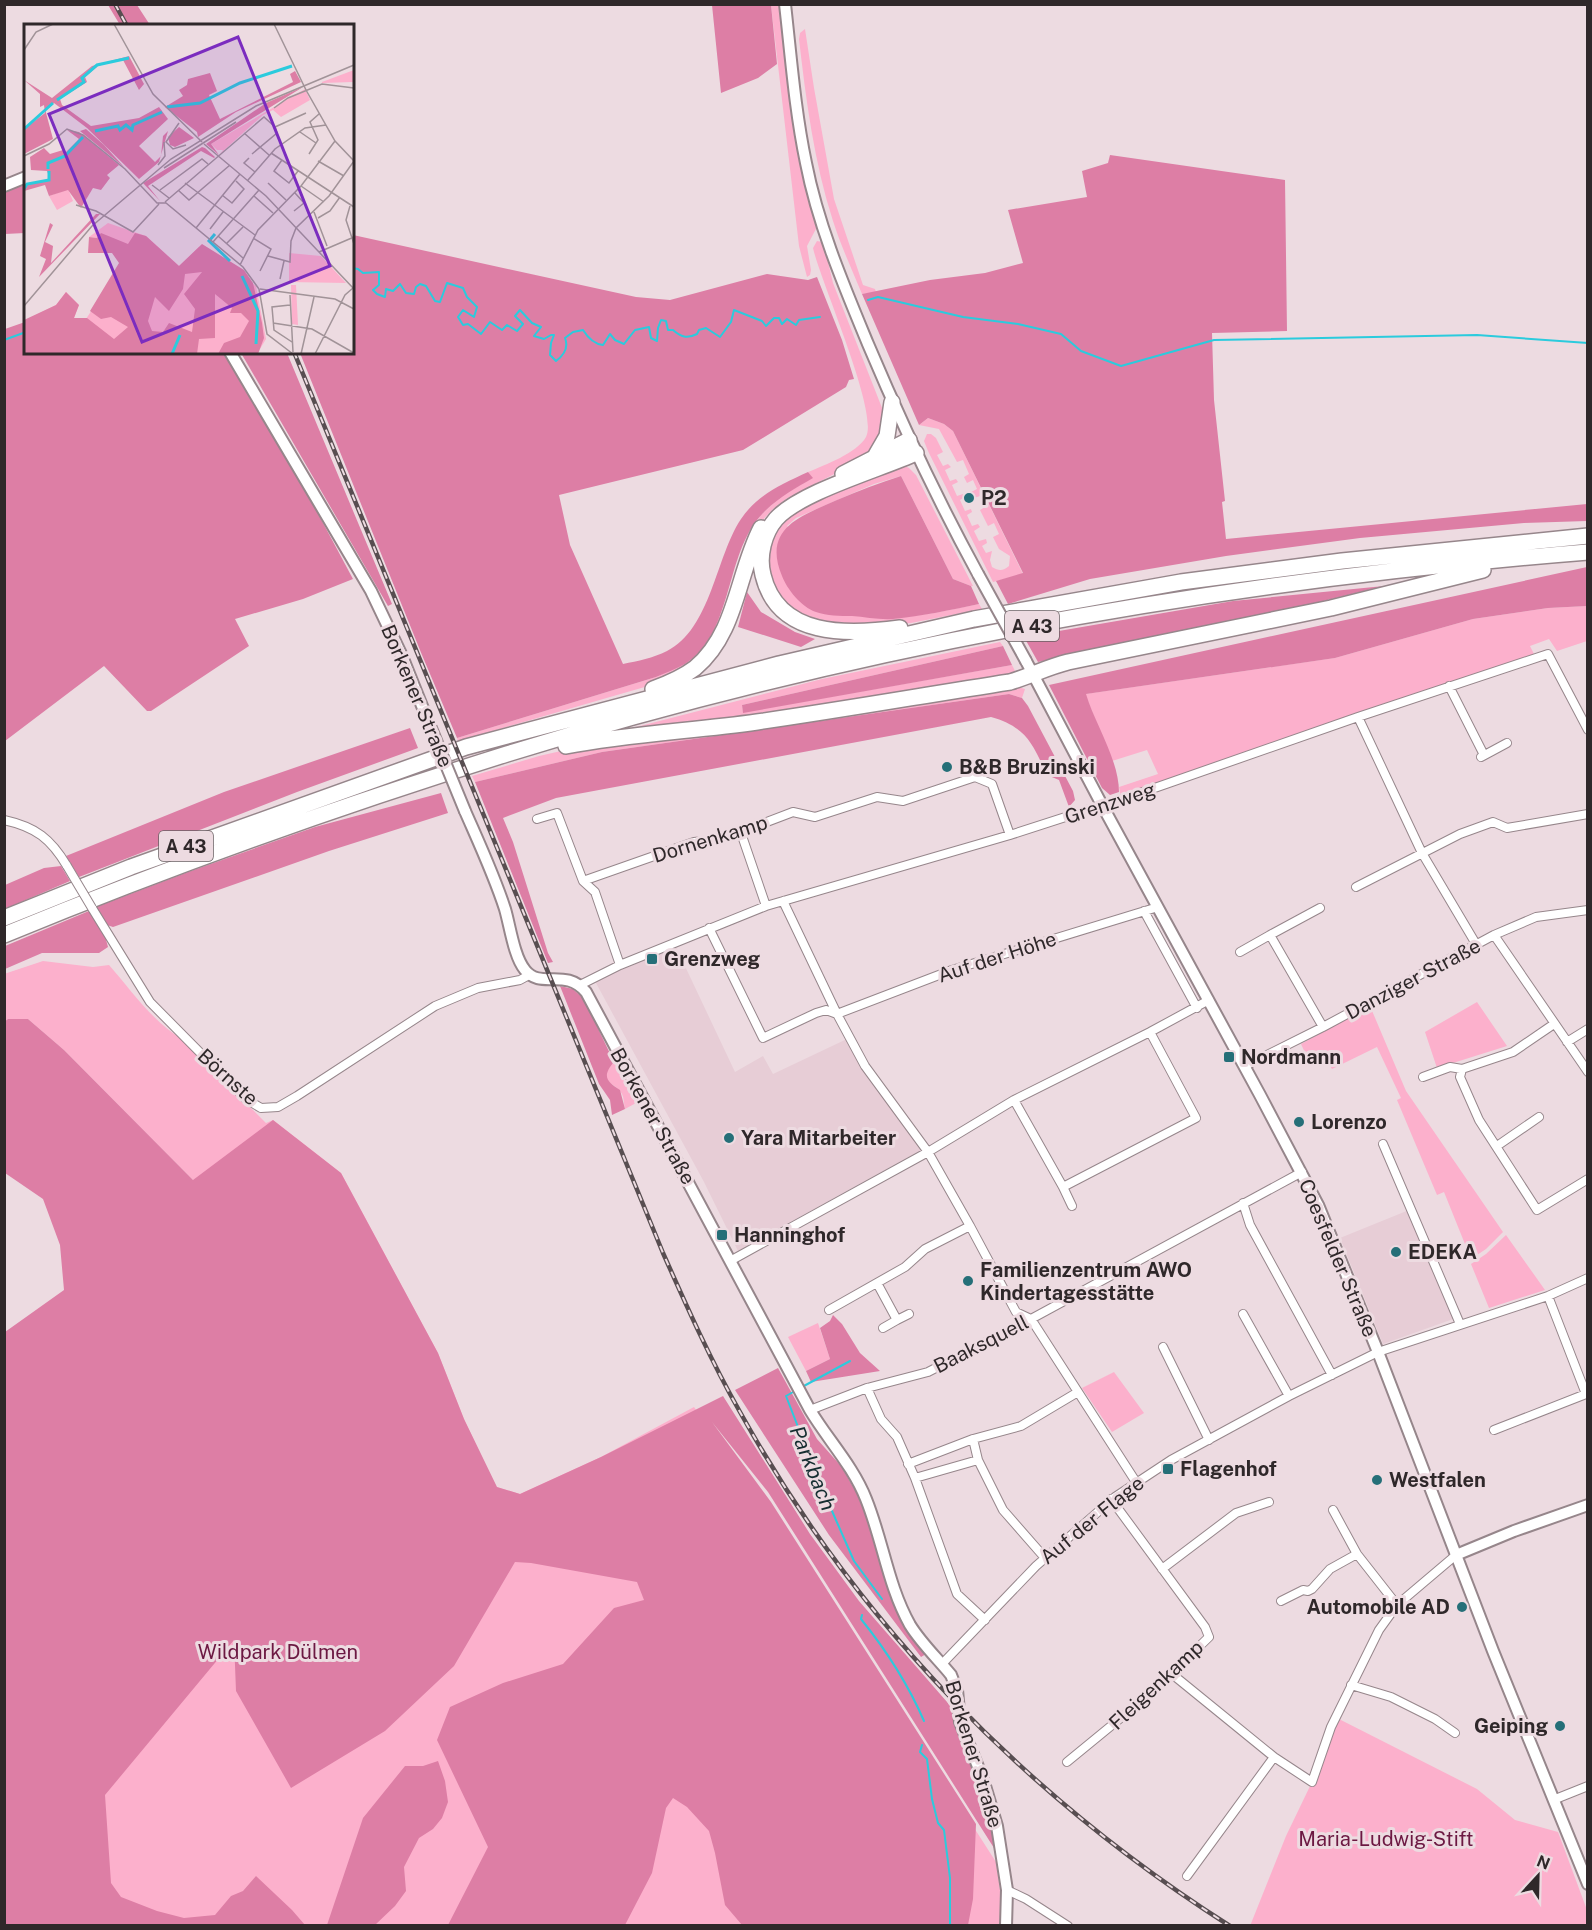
<svg xmlns="http://www.w3.org/2000/svg" width="1592" height="1930" viewBox="0 0 1592 1930" font-family="'Public Sans',sans-serif">
	<style>
		.built { fill: #e7cdd6 }
		.green { fill: #fcb0cc }
		.forest { fill: #dd7ea5 }
		.lines { fill: none; stroke-linecap: round; stroke-linejoin: round }
		.stream { stroke: #2bcbdd; stroke-width: 2 }
		.street-casing { stroke: #96868b; stroke-width: 10 }
		.secondary-casing { stroke: #96868b; stroke-width: 14 }
		.highway-casing { stroke: #96868b; stroke-width: 18 }
		.street { stroke: #fff; stroke-width: 8 }
		.secondary { stroke: #fff; stroke-width: 10 }
		.highway { stroke: #fff; stroke-width: 15 }
		.rail-casing { stroke: #584e51; stroke-width: 4.5 }
		.rail { stroke: #eddbe1; stroke-width: 2; stroke-dasharray: 7; stroke-linecap: butt }
		.street-bridge-casing { stroke: #96868b; stroke-width: 10; stroke-linecap: butt }
		.secondary-bridge-casing { stroke: #96868b; stroke-width: 14; stroke-linecap: butt }
		.street-bridge { stroke: #fff; stroke-width: 8 }
		.secondary-bridge { stroke: #fff; stroke-width: 10 }
		.poi-dot { fill: #256f78; stroke: #eddbe1; stroke-width: 2 }
		.labels { text-anchor: middle; dominant-baseline: central; stroke-width: 6; stroke-linejoin: round; paint-order: stroke }
		.shield { fill: #eddbe1; stroke: #685e61; stroke-width: 1.5 }
		.shield-label { font-size: 18px; font-weight: bold; fill: #2f282a }
		.poi-label { font-size: 20px; font-weight: bold; fill: #2f282a; stroke: #eddbe1; text-anchor: start }
		.street-label { font-size: 20px; fill: #2f282a; stroke: #eddbe1 }
		.park-label { font-size: 20px; fill: #6c1842; stroke: #eddbe1 }
		.water-label { font-size: 21px; font-style: italic; fill: #162e31; stroke: #eddbe1 }
		.inset-river { fill: none; stroke: #2bcbdd; stroke-width: 3 }
		.inset-road { fill: none; stroke: #a19398; stroke-width: 1.5 }
		.view { fill: #7b2cbf; fill-opacity: 0.15; stroke: #7b2cbf; stroke-width: 3 }
		.inset-edge { fill: none; stroke: #2f282a; stroke-width: 3 }
	</style>
	<rect width="100%" height="100%" fill="#eddbe1"/>
	<!-- built -->
	<path class="built" d="M675 945 735 1072 763 1056 773 1074 849 1038 923 1149 738 1251 704 1182 596 983 597 979Z
		M1409 1210 1456 1318 1383 1344 1340 1238Z"/>
	<!-- green -->
	<path class="green" d="M771 5H779L789 89 818 225 807 246 811 270 810 275 807 277 799 246Z
		M805 29 814 88 834 199 863 285 875 289 876 292 862 294C852 270 841 246 833 221 814 162 806 100 799 39L800 33Z
		M817 241 822 242 824 245 833 283 884 413 885 424 876 449 842 470 786 499 773 509 760 523 721 627 692 665 662 682 458 741 457 738 656 677 686 663 722 613 748 535 761 515 780 497 812 478 808 472C825 465 857 453 866 437 879 412 821 283 813 248Z
		M928 418 944 424 953 431 1023 574 993 582 928 451 924 441 927 434H931L936 438 943 452 937 455 943 466 948 464 951 467 945 470 950 481 956 479 958 482 952 485 957 496 963 494 965 497 960 500 965 511 971 509 972 512 967 515 972 526 978 524 980 527 974 531 979 541 986 539 987 543 982 546 986 553 992 551 990 560 992 567C999 571 1003 571 1009 566L1010 556 999 549 993 537 999 534 994 523 988 526 980 510 985 507 980 496 974 498 971 492 977 489 973 480 967 483 964 477 969 474 963 460 957 462 939 429 919 425Z
		M902 465 909 468 916 475 973 586H971L953 579 901 476 874 484 796 518 787 526 891 619 934 613 979 604 982 609 911 623 873 627H834L790 613 768 582V540L793 509Z
		M1587 606V641L1557 651 1549 639 1530 646 1536 658 1121 798 1119 787 1158 774 1147 750 1112 761 1085 694 1335 658 1473 619 1548 608Z
		M1000 642 1003 646 742 705 743 712 1012 665 1016 673 1011 675 714 725 617 732 822 679Z
		M1018 687 1025 689 1022 698 1009 694 602 752 475 782 472 776 539 756 583 746Z
		M43 961 93 967 109 965C131 990 152 1021 182 1039L266 1123 273 1120 341 1173 438 1353 464 1419 496 1487 520 1494 601 1457 694 1407 767 1505 996 1862 1001 1896 1002 1925H5L193 1180 64 1050 28 1019H8L5 1022 4 974Z
		M1477 1002 1507 1046 1437 1068 1425 1032Z
		M1370 1006 1406 1091 1503 1232 1486 1249 1471 1259 1444 1192 1437 1195 1397 1100 1401 1098 1377 1047 1332 1069 1325 1057 1305 1067 1300 1061 1307 1057 1301 1044Z
		M614 1062 636 1103 625 1109C624 1105 624 1098 622 1094 615 1081 595 1083 614 1062Z
		M1506 1235 1545 1290 1489 1308 1471 1264 1486 1254Z
		M818 1323 830 1359 806 1371 788 1337Z
		M1114 1372 1144 1413 1112 1432 1082 1388Z
		M1335 1717 1477 1789 1515 1820 1558 1832 1587 1910V1926H1250L1286 1836 1312 1782Z"/>
	<!-- forest -->
	<path class="forest" d="M108 5H137L150 25H120Z
		M712 5H771L777 64 758 78 721 93Z
		M1110 155 1285 180 1287 331 1212 333 1214 400 1225 501 1222 502 1226 539 1587 504V521L1524 523 1360 538 1226 556 1090 579 1008 604 996 581 1023 573 953 431 944 424 928 418 919 425 862 294 930 280 985 273 1023 263 1008 210 1087 197 1082 171 1108 163Z
		M25 181V233L5 234 4 191Z
		M353 235 636 297 670 300 767 274 808 280 817 277 842 340 854 379 849 380 846 387 743 450 559 495 570 545 623 664C638 661 653 658 667 651 711 629 716 556 741 519 757 495 782 484 808 472L813 478C787 493 762 507 748 534 726 575 727 637 685 664 676 669 665 673 656 677L457 738 422 655 300 353 352 352Z
		M25 322 26 352 224 353 307 493 353 579 303 599 235 619 249 646 151 711H147L104 666 5 741V329Z
		M241 353H287L392 604 388 606Z
		M901 476 953 579 971 586 979 604C951 610 922 616 893 619 880 620 865 617 852 616 840 616 827 616 816 612 801 607 787 589 782 576 762 528 801 516 837 500 858 491 879 483 901 476Z
		M1587 567V606L1548 608 1473 619 1335 658 1086 694C1095 724 1119 760 1119 792L1110 795 1102 788 1049 685Z
		M1384 586 1227 625 1038 662 1024 637 1233 601Z
		M747 592 761 612 795 632 815 639 801 647 738 627Z
		M1003 646 1012 665 743 713 742 705Z
		M1009 694 1022 698 1028 706 1073 791 1075 800 1069 807 1059 780 1047 775C1033 745 1027 727 991 717L556 798 503 818 513 842 548 953 553 962 548 963 475 782 602 752Z
		M410 728 418 748 297 792 79 877 66 856 224 792Z
		M441 793 448 813 329 851 113 927 107 925 96 907 188 872 315 827Z
		M61 866 70 881 5 909V885L44 868Z
		M89 911 105 936 108 947 99 953H42L5 969V946Z
		M560 986 573 989 584 999 614 1062C602 1076 606 1081 620 1090L625 1109 612 1115 610 1100 599 1084Z
		M8 1019H28L64 1050 193 1180 273 1120 341 1173 438 1353 464 1419 497 1487 520 1494 601 1457 723 1396 810 1534 859 1601 954 1710 981 1786 996 1836 994 1848 768 1492 712 1422 771 1502 976 1824 973 1899 968 1925H742L725 1905 715 1853 709 1831 687 1807 673 1798 666 1808 652 1873 625 1925H448L488 1847 437 1740 450 1707 503 1683 563 1664 614 1608 644 1600 637 1582 531 1563 515 1562 454 1666 385 1731 291 1788 236 1691 234 1640 105 1795 111 1883 121 1897 157 1911 184 1918 215 1915 231 1896 243 1891 256 1876 292 1910 305 1925H5V1332L64 1290 60 1245 43 1199 5 1173 4 1022Z
		M833 1315 842 1324 860 1353 880 1371 811 1382 806 1371 830 1359 820 1328 830 1321Z
		M778 1368 817 1439 841 1466 856 1492 864 1510 887 1587 905 1628 926 1654 921 1657 829 1535 735 1390Z
		M438 1761 445 1781 448 1802 442 1818 433 1829 419 1838 404 1867 406 1891 395 1906 375 1925H327L363 1818 405 1766H423Z"/>
	<g class="lines">
		<!-- stream -->
		<path class="stream" d="M352 268 358 269 363 273 379 272V285L373 290 377 294 385 297 386 289 393 291 400 284 406 293 414 294 416 287 420 284 426 286 435 301 440 302 447 283 463 288 467 297 477 307 474 317 463 310 458 317 463 325 468 324 481 334 490 322 502 330 507 325 517 331 523 324 515 316 520 310 532 323 541 327 534 336 544 339 551 335H554L551 343 550 355 556 361C564 355 569 348 565 338L573 332 583 330C588 338 594 344 603 345L610 334 615 340 624 344 635 330 649 327 651 338 657 341 658 328 661 320 666 321 668 330H673C681 337 687 339 697 334L699 330 706 328 720 337 731 322 734 310 762 321 766 326 774 318H779L782 324 787 319 796 325 799 320 820 317
			M868 300 878 297 963 317 1018 324 1061 334 1081 351 1121 366 1214 340 1477 335 1588 343
			M4 340 26 332
			M802 1387 850 1361
			M795 1391 786 1396 800 1432 809 1468 832 1511 854 1561 882 1599
			M862 1615 861 1619C886 1650 908 1684 924 1721
			M922 1745 920 1752 927 1759 932 1799 938 1823 944 1830 950 1878V1926"/>
		<!-- street casing -->
		<g class="street-casing">
			<path id="street" d="M1449 686 1484 755
				M1358 717 1422 853 1476 944
				M1481 757 1507 743
				M537 819 557 813 583 881 595 892 620 965
				M4 820C36 827 51 839 67 866
				M741 833 766 906
				M583 881 694 842 722 839 793 812 815 817 877 797 903 801 975 777 992 784 1010 835
				M1356 887 1460 834 1493 822 1507 828 1588 814
				M783 901 837 1014 865 1066 928 1152 970 1226 1016 1312 1031 1319 1136 1482
				M92 908 150 1002 246 1099 261 1108 278 1107 297 1096 435 1006 478 988 520 980 529 975
				M1320 908 1270 935 1323 1027
				M1144 911 1197 1008
				M709 928 763 1038 816 1013 826 1010 837 1014 952 970 1158 907
				M1494 935 1588 1072
				M1240 952 1270 935
				M580 985 620 965 766 906 1010 835 1146 791 1358 717 1548 654 1588 730
				M1554 1024 1513 1052 1462 1069 1460 1077 1479 1120 1537 1210 1588 1179
				M1567 1042 1588 1029
				M1245 1066 1323 1027 1494 935 1536 917 1588 910
				M1423 1077 1450 1067 1462 1069
				M1014 1100 1063 1187 1196 1118 1150 1032
				M1383 1144 1460 1324
				M1497 1146 1539 1117
				M1063 1187 1072 1206
				M1243 1203 1250 1225 1332 1375
				M730 1261 928 1152 1014 1100 1150 1032 1209 1000
				M877 1283 897 1320 909 1314
				M829 1310 905 1267 925 1249 970 1226
				M1243 1314 1289 1396
				M883 1328 897 1320
				M1163 1347 1209 1440
				M867 1388 881 1419 897 1437 915 1478 957 1594 985 1620
				M810 1410 867 1388 928 1372 1031 1319 1302 1172
				M1494 1430 1586 1394 1548 1296
				M973 1439 978 1460 1003 1510 1045 1558
				M908 1464 973 1439 1021 1426 1078 1392
				M915 1478 978 1460
				M1333 1510 1357 1554 1397 1605
				M1162 1569 1236 1513 1269 1502
				M1281 1601 1303 1590 1308 1591 1312 1589 1330 1569 1357 1554
				M942 1664 1036 1566 1115 1497 1171 1460 1289 1396 1378 1352 1548 1296 1588 1278
				M1172 1674 1274 1757 1312 1782 1331 1727 1379 1630 1397 1605 1456 1555
				M1351 1685 1391 1697 1435 1719 1455 1733
				M1067 1762 1150 1694 1209 1637 1205 1627 1111 1499
				M1553 1800 1588 1786
				M1187 1876 1274 1757
				M1007 1890 1026 1899 1068 1926"/>
		</g>
		<!-- secondary casing -->
		<g class="secondary-casing">
			<path id="secondary" d="M785 4C791 57 795 111 806 163 818 225 844 286 868 344 901 422 937 499 978 574
				M4 186 26 177
				M230 352 371 591 402 656 428 721
				M1026 661 1102 805 1260 1095 1318 1205 1378 1352 1493 1651 1588 1884
				M465 811C479 843 494 875 505 909 510 926 514 957 525 970 541 990 565 967 586 992L810 1410C828 1440 853 1466 866 1499 883 1541 888 1586 910 1625 921 1643 938 1659 951 1675L957 1690 960 1722 983 1779 997 1826 1007 1890 1006 1926
				M1456 1555 1514 1531 1588 1505"/>
		</g>
		<!-- highway casing -->
		<g class="highway-casing">
			<path id="highway" d="M876 455 887 436 892 402
				M843 474 909 440
				M900 628C848 635 778 638 763 575 758 556 764 533 776 519 800 492 881 469 916 453
				M653 689C667 684 683 677 695 668 737 633 737 574 761 528
				M566 746C628 734 693 731 757 722 841 710 926 695 1010 682 1030 676 1048 667 1068 662L1331 608 1483 570
				M4 918 131 867 466 747 779 664 974 619 1181 582 1342 561 1588 536
				M4 935C169 867 337 807 507 754 856 646 1223 581 1588 552"/>
		</g>
		<!-- street -->
		<use href="#street" class="street"/>
		<!-- secondary -->
		<use href="#secondary" class="secondary"/>
		<!-- highway -->
		<use href="#highway" class="highway"/>
		<!-- rail casing -->
		<g class="rail-casing">
			<path id="rail" d="M115 4 127 26
				M294 352 663 1253C687 1307 711 1361 740 1412 857 1623 1027 1797 1230 1926"/>
		</g>
		<!-- rail -->
		<use href="#rail" class="rail"/>
		<!-- street-bridge casing -->
		<g class="street-bridge-casing">
			<path id="street-bridge" d="M67 866 92 908"/>
		</g>
		<!-- secondary-bridge casing -->
		<g class="secondary-bridge-casing">
			<path id="secondary-bridge" d="M978 574 1026 661
				M428 721 465 811"/>
		</g>
		<!-- street-bridge -->
		<use href="#street-bridge" class="street-bridge"/>
		<!-- secondary-bridge -->
		<use href="#secondary-bridge" class="secondary-bridge"/>
	</g>
	<!-- markers -->
	<g class="poi-dot">
		<circle cx="969" cy="498" r="6"/>
		<circle cx="947" cy="767" r="6"/>
		<rect x="646" y="953" width="12" height="12" rx="3"/>
		<rect x="1223" y="1051" width="12" height="12" rx="3"/>
		<circle cx="1299" cy="1122" r="6"/>
		<circle cx="729" cy="1138" r="6"/>
		<rect x="716" y="1229" width="12" height="12" rx="3"/>
		<circle cx="1396" cy="1252" r="6"/>
		<circle cx="968" cy="1281" r="6"/>
		<rect x="1162" y="1463" width="12" height="12" rx="3"/>
		<circle cx="1377" cy="1480" r="6"/>
		<circle cx="1462" cy="1607" r="6"/>
		<circle cx="1560" cy="1726" r="6"/>
	</g>
	<g class="labels">
		<!-- shield labels -->
		<g class="shield">
			<rect x="1005" y="611" width="54" height="30" rx="4.5"/>
			<rect x="159" y="831" width="54" height="30" rx="4.5"/>
		</g>
		<g class="shield-label">
			<text x="1032" y="626">A 43</text>
			<text x="186" y="846">A 43</text>
		</g>
		<!-- poi labels -->
		<g class="poi-label">
			<text x="981" y="498">P2</text>
			<text x="959" y="767">B&amp;B Bruzinski</text>
			<text x="664" y="959">Grenzweg</text>
			<text x="1241" y="1057">Nordmann</text>
			<text x="1311" y="1122">Lorenzo</text>
			<text x="741" y="1138">Yara Mitarbeiter</text>
			<text x="734" y="1235">Hanninghof</text>
			<text x="1408" y="1252">EDEKA</text>
			<text x="980" y="1270">Familienzentrum AWO<tspan x="980" dy="23">Kindertagesstätte</tspan></text>
			<text x="1180" y="1469">Flagenhof</text>
			<text x="1389" y="1480">Westfalen</text>
			<text x="1450" y="1607" text-anchor="end">Automobile AD</text>
			<text x="1548" y="1726" text-anchor="end">Geiping</text>
		</g>
		<!-- street labels -->
		<g class="street-label">
			<text transform="translate(417 696) rotate(67)">Borkener Straße</text>
			<text transform="translate(1110 803) rotate(-18)">Grenzweg</text>
			<text transform="translate(710 839) rotate(-17)">Dornenkamp</text>
			<text transform="translate(997 957) rotate(-18)">Auf der Höhe</text>
			<text transform="translate(1413 979) rotate(-28)">Danziger Straße</text>
			<text transform="translate(228 1077) rotate(42)">Börnste</text>
			<text transform="translate(653 1116) rotate(61)">Borkener Straße</text>
			<text transform="translate(1338 1258) rotate(67)">Coesfelder Straße</text>
			<text transform="translate(981 1344) rotate(-27)">Baaksquell</text>
			<text transform="translate(1092 1520) rotate(-39)">Auf der Flage</text>
			<text transform="translate(1156 1685) rotate(-43)">Fleigenkamp</text>
			<text transform="translate(974 1754) rotate(73)">Borkener Straße</text>
		</g>
		<!-- park labels -->
		<g class="park-label">
			<text x="278" y="1652">Wildpark Dülmen</text>
			<text x="1386" y="1839">Maria-Ludwig-Stift</text>
		</g>
		<!-- water labels -->
		<g class="water-label">
			<text transform="translate(813 1468) rotate(68)">Parkbach</text>
		</g>
	</g>
	<!-- overview -->
	<g transform="translate(24 24)">
		<rect width="330" height="330" fill="#eddbe1"/>
		<path d="M330 46 329 58 298 59V58ZM281 65 286 76 257 93 249 86 239 91 196 130 199 126H193L187 120ZM44 165 49 177 33 186 25 172ZM84 199 122 212 155 242 175 223 232 262 242 315 233 330H10L0 297 32 281 42 268 55 281 50 294 62 295 99 238 73 214 65 213ZM265 229 297 232 322 259 265 258ZM267 261H272L274 301 268 300Z" fill="#fcb0cc"/>
		<path d="M105 32 120 60 115 66 99 36H92L74 42 61 53 63 58 36 75 38 81 67 102 115 94 135 83 144 95 115 122 131 138 137 132 139 112 144 107 135 138 115 155 63 104 30 79 21 85 29 115 0 130V105L21 89 20 81 16 83V70L0 56 28 74 68 42ZM271 47 277 58 212 88 174 113 173 108 141 83 159 72 155 66 163 61 164 55 186 49 193 67 185 71 196 95 269 58 266 50ZM279 63 187 120 195 131 182 120 242 79ZM155 103 170 114 151 123 146 121 144 113ZM62 105 80 121 100 143 56 107ZM43 106 55 108 95 141 83 151 86 154 77 166 69 164 57 184 44 166 25 172 21 161 0 167 3 160 26 155 23 147 7 146 6 133 20 124 26 130 39 126 41 129 55 115ZM178 123 181 124 191 133 190 134 177 127 124 162 136 177 119 159ZM72 190H76L15 253 22 235 16 232 26 199 29 201 21 218 29 222 27 239ZM77 209 104 220 111 209 122 212 155 242 178 220 220 246 229 259 238 299 240 314 234 330H194L200 319 216 313 225 297 217 289H206L208 284 191 270V314L175 315 173 330H0V296L32 281 42 268 55 281 50 294H63L90 315 104 303 87 293 77 295 66 287 95 239 88 229H64L65 213 73 214ZM178 248 160 270 171 285 168 308 145 299 139 308 128 307 124 297 131 273 145 287 159 265 161 250Z" fill="#dd7ea5" fill-rule="evenodd"/>
		<path class="inset-river" d="M33 76 60 58 58 54 73 41 105 34M143 83 176 79 216 59 268 42M0 105 29 79M71 107 94 102 96 106 102 101 108 106 109 101 138 88M24 145V139L41 132 59 113M0 165 3 160 25 156V147M191 210 185 217 206 237M218 252 234 287 232 320M148 330 156 311"/>
		<path class="inset-road" d="M44 0H75M90 0 129 70 178 118M250 0 282 66 311 117 330 137M0 26 12 8 29 0M250 84 264 74 298 60 330 64M155 99 142 118 149 125 162 121M276 108 292 119M220 109 245 131M180 120 242 172 330 265M247 129 330 183M228 130 253 109 251 103 282 89M285 130 294 116 286 98 295 90M0 132 25 120 43 105 59 111 101 145 133 179H142L219 243 235 265 243 310 269 330M225 134 220 139 231 148M258 136 250 147 265 159 274 147M294 137 320 152M134 141 141 132 140 118M140 144 212 98M224 156 251 125 281 104 302 101M161 159 231 211M244 159 262 176M128 161 145 174M277 162 300 178M136 166 178 135 184 140M154 166 165 176 206 141M198 171 208 179 220 165 212 157M230 172 249 189M141 178 240 93 251 103M52 181 72 187 109 208 135 180M326 182 322 196 330 220M270 187 280 179 271 169M290 188 303 222M294 194 306 187 316 173M172 204 216 150M186 205 199 188M194 212 219 234M229 214 247 225 236 247M189 218 235 166M203 219 219 203M295 228 330 213M244 232 266 238 267 217 272 204 305 172 330 137M216 241 234 206 277 162 311 117M256 255 260 237M236 265 311 275 330 285M266 271 269 328M266 281 248 283 250 306 268 318M0 282 68 202 147 135 232 82 330 41M249 299 288 305 330 329M277 330 290 273M291 330 321 271 329 264"/>
		<path class="view" d="M214 13 306 242 118 318 25 90Z"/>
		<rect width="330" height="330" class="inset-edge"/>
	</g>
	<!-- border -->
	<rect width="1592" height="1930" fill="none" stroke="#2f282a" stroke-width="12"/>
	<!-- north arrow -->
	<g transform="translate(1538 1876) rotate(22)" stroke="#eddbe1" stroke-width="4.5" paint-order="stroke">
	<path d="M0-4.5L10 22L0 15L-10 22Z" fill="#2f282a"/>
	<text y="-9" font-size="16" font-weight="bold" text-anchor="middle" fill="#2f282a">N</text>
	</g>
</svg>
